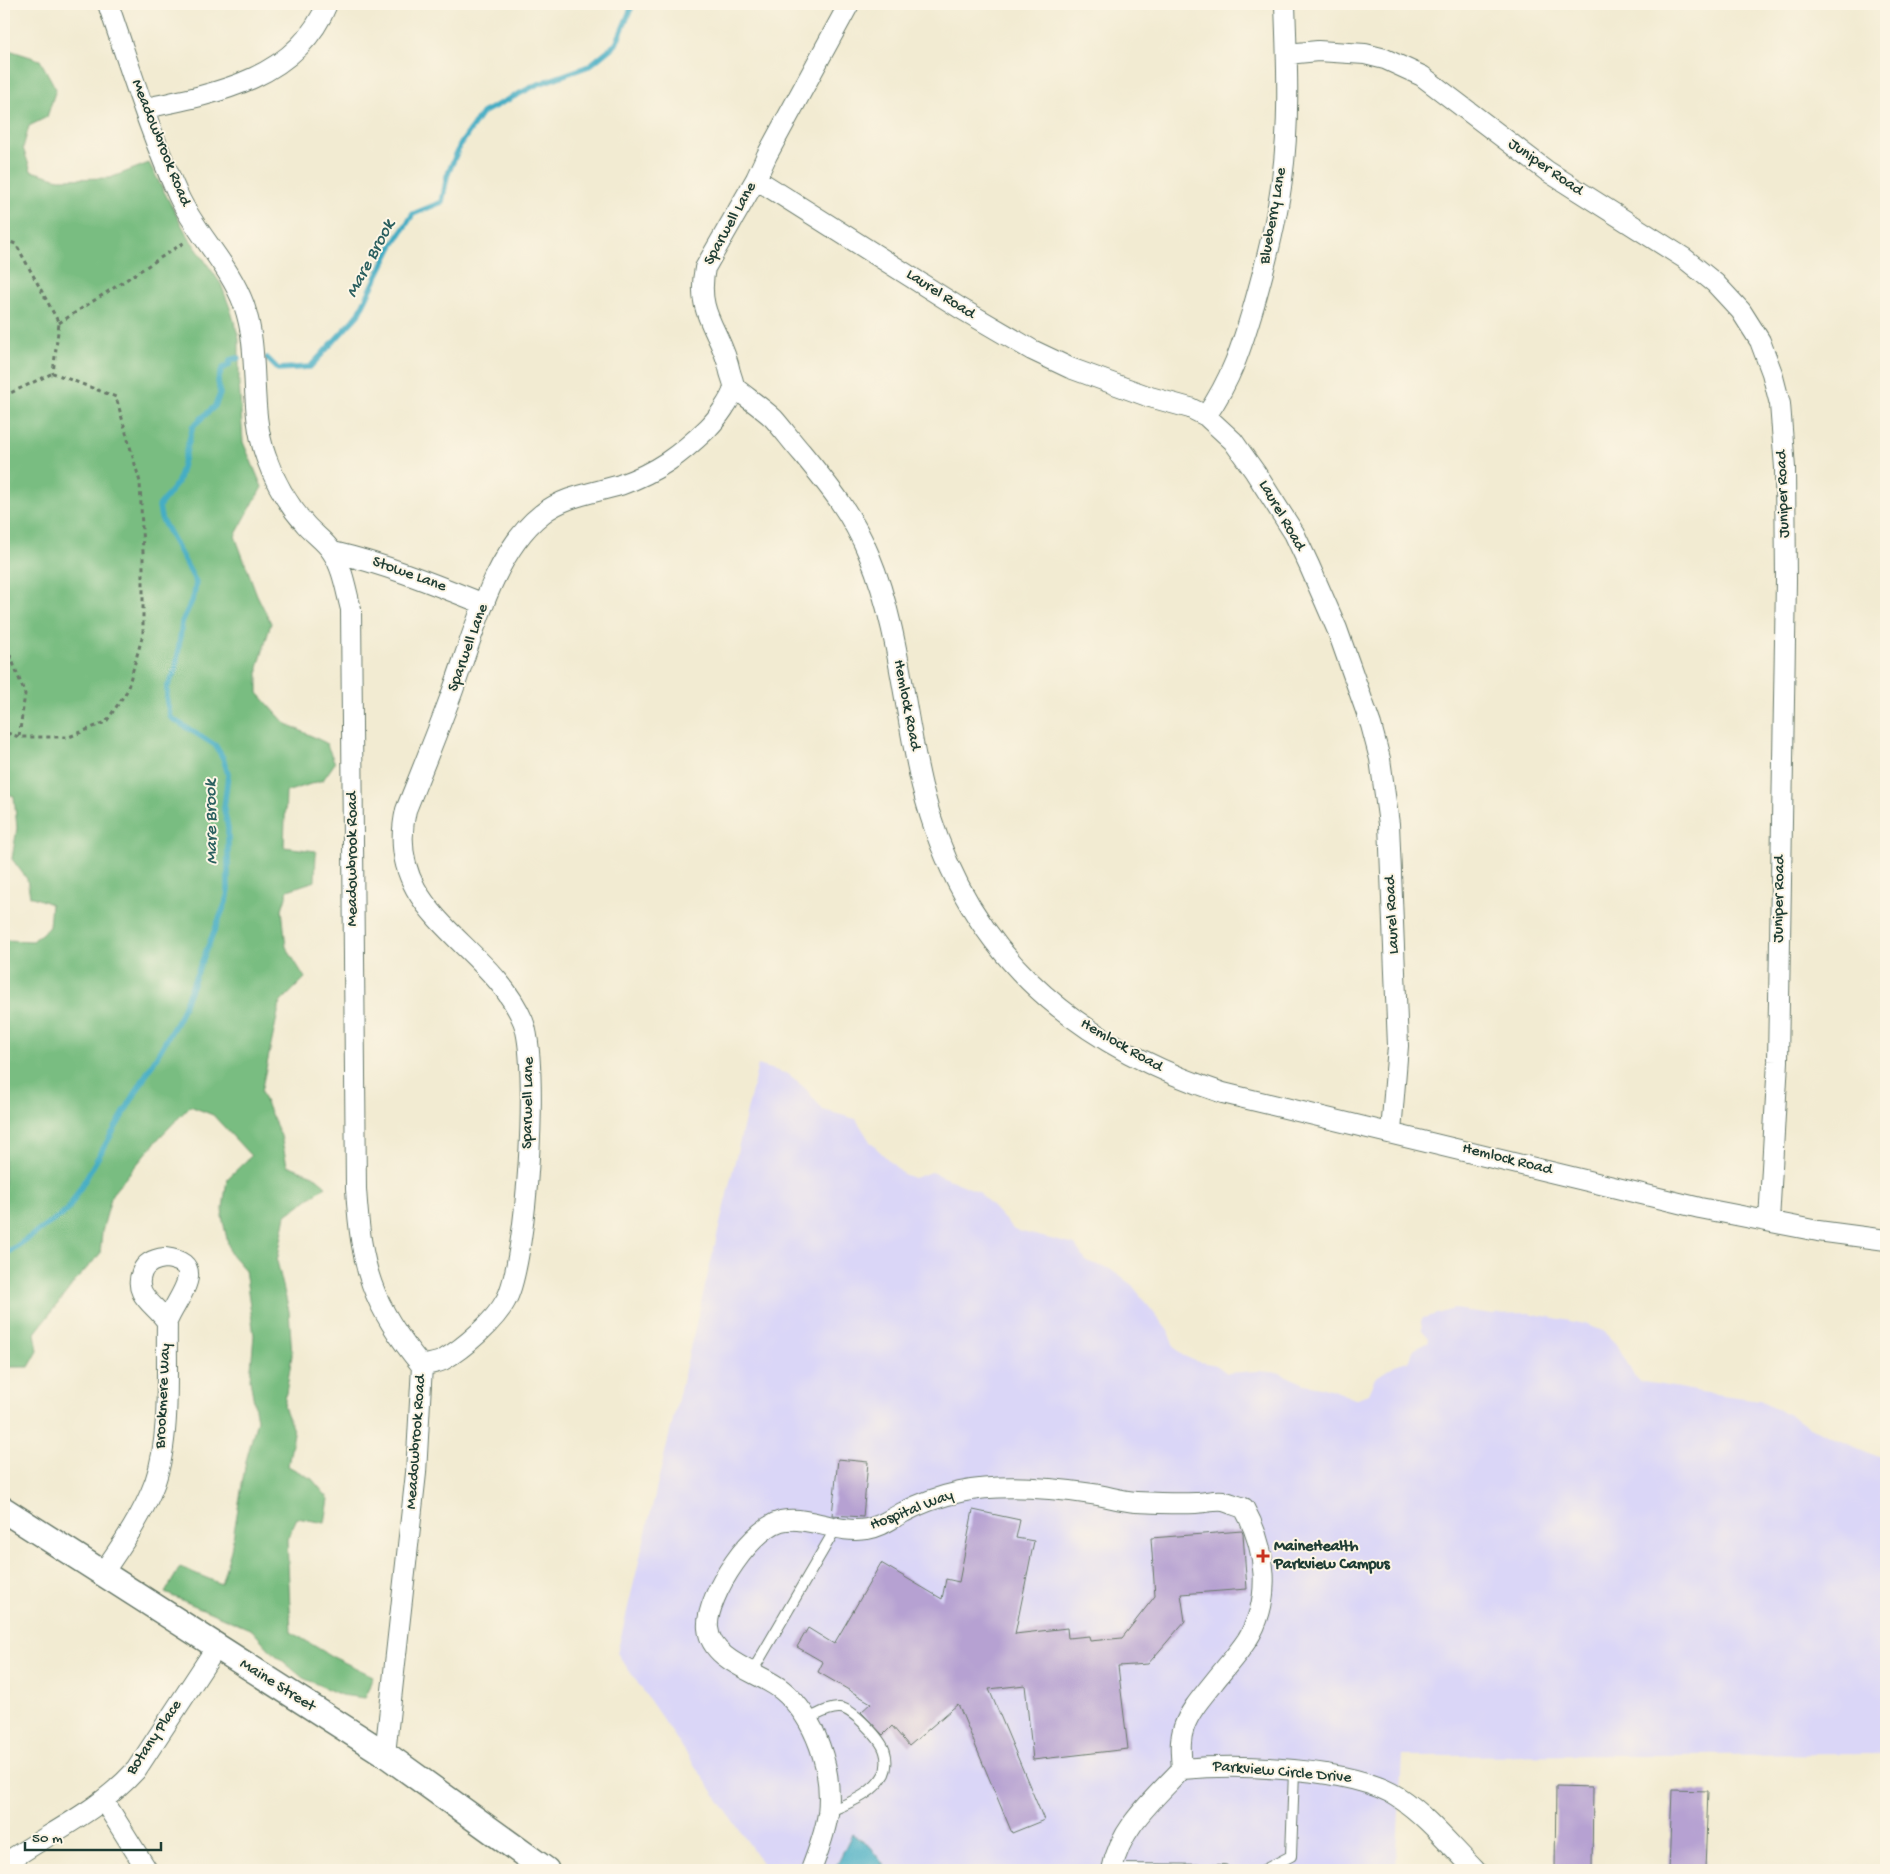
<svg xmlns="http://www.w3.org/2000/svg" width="1890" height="1874" viewBox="0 0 1890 1874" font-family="'Gochi Hand',sans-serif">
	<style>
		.built { fill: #dad6f7 }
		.forest { fill: #79bd81; stroke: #4c7d5a }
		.water { fill: #45adc4; stroke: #32757c }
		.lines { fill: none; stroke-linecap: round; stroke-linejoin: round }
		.stream { stroke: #45adc4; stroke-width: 5.5 }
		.building { fill: #b6a1d2 }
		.service-casing { stroke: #697a6b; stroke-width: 12 }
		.minor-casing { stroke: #697a6b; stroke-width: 22 }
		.tertiary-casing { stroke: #697a6b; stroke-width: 28 }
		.path { stroke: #697a6b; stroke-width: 3; stroke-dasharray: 4 4; stroke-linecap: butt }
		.service { stroke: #fff; stroke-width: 10 }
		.minor { stroke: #fff; stroke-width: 20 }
		.tertiary { stroke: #fff; stroke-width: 25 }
		.poi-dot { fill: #c8321e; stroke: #fcf5e5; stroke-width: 2 }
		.labels { text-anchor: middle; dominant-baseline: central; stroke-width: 4; stroke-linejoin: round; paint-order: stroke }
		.street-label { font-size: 16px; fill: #1f3d34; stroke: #fcf5e5 }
		.poi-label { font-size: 16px; font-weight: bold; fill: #1f3d34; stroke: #fcf5e5; text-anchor: start }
		.water-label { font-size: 18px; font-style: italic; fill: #2a5f5f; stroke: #fcf5e5 }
	</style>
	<rect width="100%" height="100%" fill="#fcf5e5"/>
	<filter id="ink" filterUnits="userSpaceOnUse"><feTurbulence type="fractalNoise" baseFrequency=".02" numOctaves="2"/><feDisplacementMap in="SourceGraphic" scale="10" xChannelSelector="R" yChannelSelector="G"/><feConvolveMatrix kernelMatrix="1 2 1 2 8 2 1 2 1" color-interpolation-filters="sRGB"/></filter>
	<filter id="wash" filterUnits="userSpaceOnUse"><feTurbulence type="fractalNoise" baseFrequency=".0096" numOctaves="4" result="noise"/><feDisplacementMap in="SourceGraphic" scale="20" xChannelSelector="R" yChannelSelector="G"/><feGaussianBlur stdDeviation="1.12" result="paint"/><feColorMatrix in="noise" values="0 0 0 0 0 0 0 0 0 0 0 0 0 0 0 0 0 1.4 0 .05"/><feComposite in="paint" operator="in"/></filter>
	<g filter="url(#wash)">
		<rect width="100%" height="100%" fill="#f2ebd2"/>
		<!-- built -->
		<path class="built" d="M758 1065 788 1074 806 1089 823 1110 856 1119 871 1143 903 1174 914 1178 931 1172 963 1185 979 1192 1014 1230 1075 1245 1086 1261 1110 1269 1132 1285 1168 1331 1173 1345 1182 1355 1195 1361 1216 1365 1227 1373 1258 1371 1280 1373 1305 1384 1330 1389 1355 1399 1368 1394 1375 1378 1395 1365 1410 1360 1413 1350 1428 1342 1429 1338 1422 1330 1421 1322 1423 1318 1454 1309 1493 1314 1529 1313 1585 1324 1603 1331 1618 1346 1634 1376 1639 1381 1707 1393 1760 1400 1822 1433 1886 1460V1754L1402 1756 1396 1870H767L617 1653Z"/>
		<!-- forest -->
		<path class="forest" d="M4 21 6 49 40 60 56 89 47 117 29 126 23 148 31 171 59 179 110 178 149 163 187 235 221 284 230 308 239 338V381L243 442 262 487 235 536 257 595 271 623 258 668V693L285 723 326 743 335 763 323 780 286 792 284 847 316 851 315 881 288 890 282 909 286 947 305 978 280 1003 261 1092 281 1136 287 1165 313 1175 326 1186 286 1215 277 1261 289 1311 292 1355 284 1406 294 1433 288 1466 312 1479 329 1499 325 1523 297 1518 287 1539 291 1632 333 1657 373 1676 365 1698 341 1695 303 1678 271 1651 252 1630 165 1593 180 1567 221 1584 231 1550 246 1461 257 1420 250 1379 254 1335 245 1270 230 1253 222 1216 227 1179 251 1156 213 1115 190 1106 159 1138 112 1194 102 1232 100 1254 76 1280 35 1333 38 1351 29 1367H4V940L33 941 49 927 51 904 30 896 27 879 12 859 17 828 14 796 4 793Z"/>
		<!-- water -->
		<path class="water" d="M852 1834 871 1847 887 1870H834Z"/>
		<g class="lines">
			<!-- stream -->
			<path class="stream" d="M267 358 278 369 310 367 358 315 391 248 413 214 442 202 447 176 460 145 482 113 536 85 589 66 616 44 633 4
				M4 1255 67 1211 179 1018 228 897V828L224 809 228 774 223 758 215 745 171 718 167 703V688L176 669 182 622 194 596 196 582 161 518 159 506 178 482 193 426 215 406 220 394 218 381 222 369 229 365 230 360 238 358"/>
		</g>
		<g id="blocks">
			<!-- building -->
			<path class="building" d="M838 1459 868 1462 863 1517 832 1515Z
				M973 1510 1020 1520 1016 1538 1034 1541 1015 1634 1067 1628 1068 1638 1089 1636 1090 1641 1122 1638 1155 1596 1151 1538 1242 1531 1243 1534 1247 1589 1181 1594 1185 1621 1148 1664 1118 1666 1128 1749 1033 1760 1025 1685 989 1689 1044 1820 1012 1833 958 1704 909 1746 892 1726 883 1735 861 1712 871 1703 818 1672 823 1662 797 1647 808 1628 834 1644 881 1563 942 1599 946 1579 959 1582Z
				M1556 1786 1593 1787 1592 1870H1555Z
				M1672 1790 1708 1791 1705 1870H1669Z"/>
		</g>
	</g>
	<g filter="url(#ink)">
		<use href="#blocks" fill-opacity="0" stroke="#697a6b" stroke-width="1"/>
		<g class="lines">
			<!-- service casing -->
			<g class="service-casing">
				<path id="service" d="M752 1672 836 1528
					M808 1719C817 1715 829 1707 840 1708 852 1708 882 1740 885 1752 887 1758 887 1768 884 1774 873 1795 848 1803 828 1812
					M1112 1869 1224 1870
					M1264 1870 1291 1856 1294 1771"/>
			</g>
			<!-- minor casing -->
			<g class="minor-casing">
				<path id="minor" d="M108 4C130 67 150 134 178 195 196 234 229 264 244 305 261 354 248 408 266 457 275 483 288 505 306 525 314 534 326 542 332 552 343 568 346 591 351 609L356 1189C361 1267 371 1305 422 1366L416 1473 385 1754
					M1287 54 1318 51 1365 54 1385 59 1422 76 1547 171 1684 258 1715 283 1741 311 1760 341 1772 373 1780 404 1785 468 1786 580 1778 1061 1769 1221
					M145 108C215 94 297 79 327 4
					M756 179 960 308 1032 350 1070 368 1150 397 1190 408 1206 416 1233 441 1255 472 1294 533 1309 565 1337 629 1371 725 1380 759 1389 824 1398 1046 1391 1132
					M734 387C746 397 761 407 773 418 783 429 792 442 802 453 830 487 852 514 869 555 899 626 904 712 922 786 962 948 1068 1042 1223 1093L1700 1208 1818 1231 1886 1240
					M1206 416C1231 380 1242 346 1254 305 1266 263 1277 221 1282 179 1290 121 1287 62 1285 4
					M333 552C385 564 434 584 484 604
					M165 1258C212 1263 174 1301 167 1322 157 1305 132 1296 142 1272 146 1262 155 1259 165 1258Z
					M422 1366C428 1364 437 1363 443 1360 464 1348 495 1321 506 1300 527 1262 540 1061 523 1021 490 942 382 914 406 810 422 770 438 731 453 690 473 635 494 551 542 514 564 496 594 493 620 485 657 472 680 455 708 428 716 420 732 399 734 387 734 383 731 376 730 372 722 331 695 316 705 268L756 179 767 155 849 4
					M102 1574C122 1545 143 1515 155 1482 171 1436 166 1371 167 1322
					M104 1801 147 1870
					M4 1864C50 1832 98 1812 136 1770L216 1648
					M811 1870C818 1852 825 1833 828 1814 833 1770 816 1718 782 1690 760 1672 711 1662 708 1628 705 1597 755 1521 787 1520 815 1518 839 1534 867 1529 881 1527 892 1518 904 1512 921 1503 941 1496 960 1492 999 1484 1052 1488 1092 1494 1107 1496 1121 1501 1136 1502 1156 1503 1176 1504 1196 1503 1204 1503 1214 1500 1223 1501 1230 1503 1237 1506 1244 1508 1266 1548 1273 1599 1247 1640 1237 1655 1225 1668 1214 1682 1203 1696 1190 1710 1184 1727 1179 1741 1181 1754 1182 1769
					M1112 1870C1120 1827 1154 1799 1182 1769 1237 1764 1352 1767 1398 1797 1427 1816 1451 1846 1475 1870"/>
			</g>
			<!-- tertiary casing -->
			<g class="tertiary-casing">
				<path id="tertiary" d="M4 1510 385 1754 546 1870"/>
			</g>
			<!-- path -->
			<path class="path" d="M4 240 16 244 59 323 53 373 116 397 140 482 143 552V634L127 691 106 722 69 737H19L4 732
				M59 323 185 242
				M4 396 53 373
				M4 650 10 655 25 694 19 737"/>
			<!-- service -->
			<use href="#service" class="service"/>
			<!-- minor -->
			<use href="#minor" class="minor"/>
			<!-- tertiary -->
			<use href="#tertiary" class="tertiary"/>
		</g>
	</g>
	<!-- markers -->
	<path class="poi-dot" d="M1260.5 1548.5h5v5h5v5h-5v5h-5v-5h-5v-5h5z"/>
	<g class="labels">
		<!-- street labels -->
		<g class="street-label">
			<text transform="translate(160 143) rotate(68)">Meadowbrook Road</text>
			<text transform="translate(1545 168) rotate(35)">Juniper Road</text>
			<text transform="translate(1274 216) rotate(-80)">Blueberry Lane</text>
			<text transform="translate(731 224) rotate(-61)">Sparwell Lane</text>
			<text transform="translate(940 295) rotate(33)">Laurel Road</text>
			<text transform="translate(1784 494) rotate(-92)">Juniper Road</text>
			<text transform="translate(1281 516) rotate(60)">Laurel Road</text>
			<text transform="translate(409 575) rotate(20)">Stowe Lane</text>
			<text transform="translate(469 648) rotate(-70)">Sparwell Lane</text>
			<text transform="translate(906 705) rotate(79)">Hemlock Road</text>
			<text transform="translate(353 859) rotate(-90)">Meadowbrook Road</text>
			<text transform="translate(1780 899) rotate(-89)">Juniper Road</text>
			<text transform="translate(1393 915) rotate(-93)">Laurel Road</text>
			<text transform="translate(1121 1046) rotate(30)">Hemlock Road</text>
			<text transform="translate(529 1103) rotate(-89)">Sparwell Lane</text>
			<text transform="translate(1507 1160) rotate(14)">Hemlock Road</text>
			<text transform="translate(164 1396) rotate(-87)">Brookmere Way</text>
			<text transform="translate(417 1442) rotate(-86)">Meadowbrook Road</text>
			<text transform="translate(912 1511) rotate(-21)">Hospital Way</text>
			<text transform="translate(277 1686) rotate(32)">Maine Street</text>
			<text transform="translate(155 1738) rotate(-56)">Botany Place</text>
			<text transform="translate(1282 1773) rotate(5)">Parkview Circle Drive</text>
		</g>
		<!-- poi labels -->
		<g class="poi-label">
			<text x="1274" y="1547">MaineHealth<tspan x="1274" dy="18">Parkview Campus</tspan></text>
		</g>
		<!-- water labels -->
		<g class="water-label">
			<text transform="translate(371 259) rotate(-62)">Mare Brook</text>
			<text transform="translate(212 822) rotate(-91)">Mare Brook</text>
		</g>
	</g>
	<!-- margin -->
	<rect width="1890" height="1874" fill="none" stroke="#fcf5e5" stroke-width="20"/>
	<!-- scale -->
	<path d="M25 1842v8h136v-8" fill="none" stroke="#1f3d34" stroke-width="2.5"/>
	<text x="32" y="1842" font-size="15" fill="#1f3d34" stroke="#fcf5e5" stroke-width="4" paint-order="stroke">50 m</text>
</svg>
